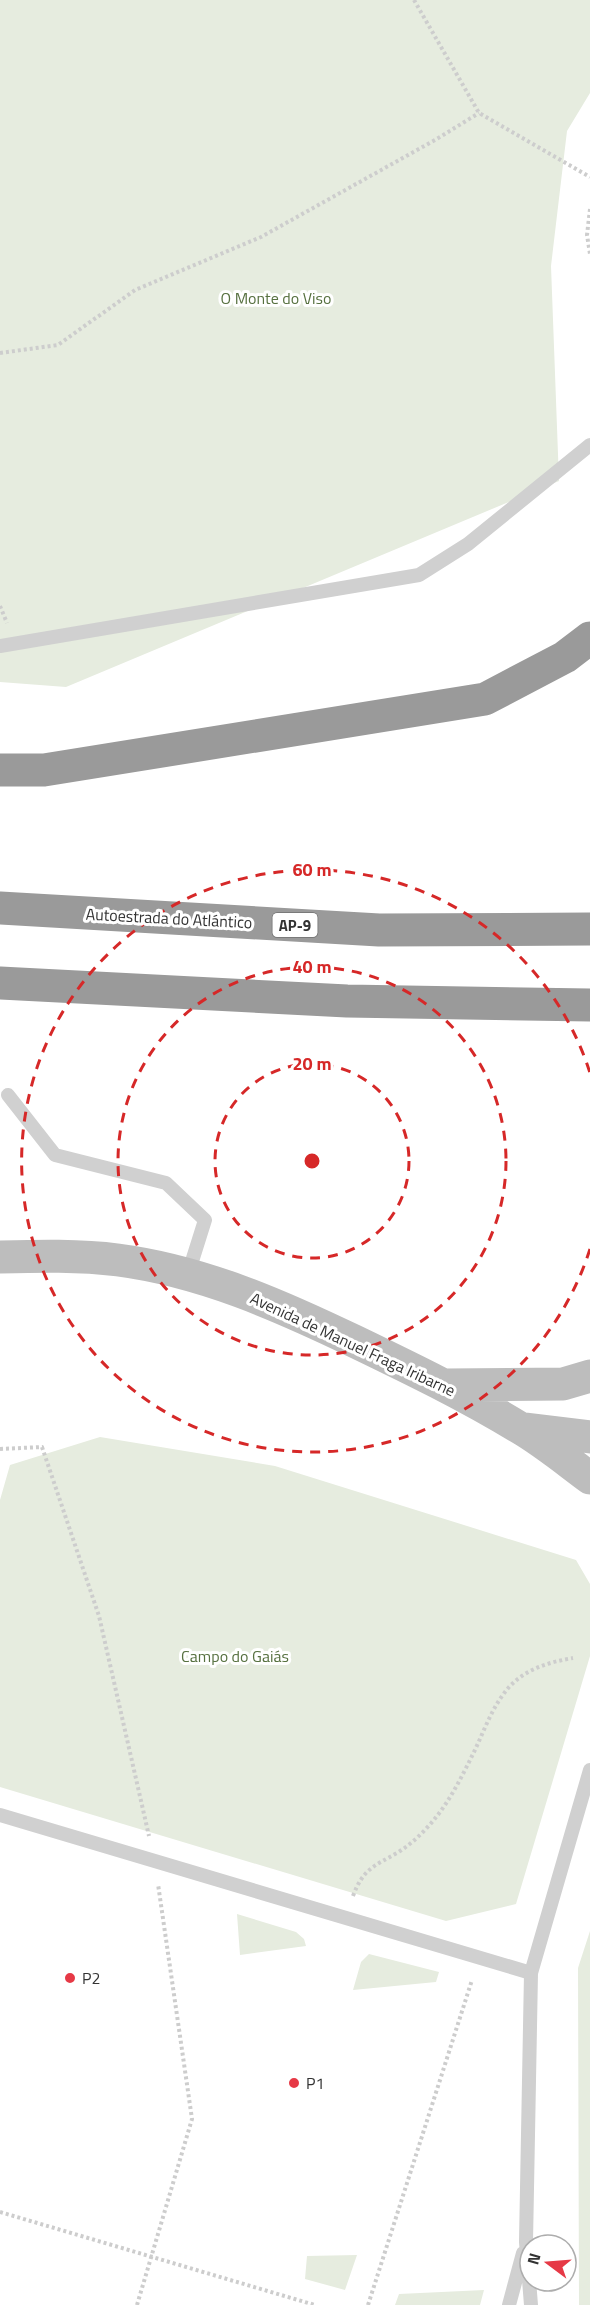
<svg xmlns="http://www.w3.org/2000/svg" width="590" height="2305" viewBox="0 0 590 2305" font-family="'Titillium Web',sans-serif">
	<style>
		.green { fill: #e6ecdf }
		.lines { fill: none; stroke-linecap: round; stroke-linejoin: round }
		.path { stroke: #cdcdcd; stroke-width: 4; stroke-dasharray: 3 3; stroke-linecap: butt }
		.lane { stroke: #d0d0d0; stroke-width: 14 }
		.secondary { stroke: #bdbdbd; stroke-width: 33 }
		.highway { stroke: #9a9a9a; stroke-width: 33 }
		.ring { fill: none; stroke: #d62828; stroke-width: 3; stroke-dasharray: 10 8 }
		.poi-dot { fill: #e63946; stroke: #fff; stroke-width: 2 }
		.labels { text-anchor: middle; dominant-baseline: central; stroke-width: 6; stroke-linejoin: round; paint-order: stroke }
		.shield { fill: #fff; stroke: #707070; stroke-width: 1.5 }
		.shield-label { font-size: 15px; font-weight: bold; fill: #333 }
		.park-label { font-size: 16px; fill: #56703f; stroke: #fff }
		.street-label { font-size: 16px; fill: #333; stroke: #fff }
		.poi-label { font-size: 16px; fill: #333; stroke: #fff; text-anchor: start }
		.centre { fill: #d62828; stroke: #fff; stroke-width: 3 }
		.ring-label { font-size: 18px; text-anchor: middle; font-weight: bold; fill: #d62828; stroke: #fff; stroke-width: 6; stroke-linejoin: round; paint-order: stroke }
	</style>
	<rect width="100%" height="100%" fill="#fff"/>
	<!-- green -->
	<path class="green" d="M0 0H590V93L567 131 551 266 559 481 66 687 0 682Z
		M100 1437 275 1466 576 1560 590 1584V1656L516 1904 446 1921 0 1787V1500L10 1465Z
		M237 1914 296 1932 304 1939 306 1946 240 1955Z
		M590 1931V2305H579L578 1968Z
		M369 1954 439 1972 436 1982 353 1990 361 1962Z
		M357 2255 345 2290 305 2279 307 2256Z
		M484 2290 480 2305H395L399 2294Z"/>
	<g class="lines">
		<!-- path -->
		<path class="path" d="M414 0 479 113 590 177
			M590 209 587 235 590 254
			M0 353 58 345 135 290 261 237 435 140 479 113
			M0 606 7 623
			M0 1449 42 1447 99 1616 149 1836
			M353 1896C363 1869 374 1866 397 1853 413 1843 426 1830 437 1816 452 1797 463 1774 474 1752 485 1729 493 1704 511 1685 528 1668 550 1662 573 1658
			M0 2212 315 2305
			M137 2305 192 2119 158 1884
			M368 2305 472 1980"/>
		<!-- lane -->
		<path class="lane" d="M0 646 419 575 468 544 590 445
			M8 1095 55 1155 166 1183 205 1220 188 1274
			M0 1815 531 1973
			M509 2305 523 2253
			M531 2305 526 2242 531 1973 590 1770"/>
		<!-- secondary -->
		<path class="secondary" d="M0 1257C39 1256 79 1255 118 1260 202 1271 279 1305 354 1341 410 1368 466 1395 520 1428 544 1442 567 1461 590 1478
			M446 1385 563 1384 590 1376
			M526 1429 590 1437"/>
		<!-- highway -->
		<path class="highway" d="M0 770H44L485 699 565 657 590 638
			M0 908 379 930 590 929
			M0 983 347 1001 590 1005"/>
	</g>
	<!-- distance rings -->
	<g class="ring">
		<circle cx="312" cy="1161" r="97"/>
		<circle cx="312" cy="1161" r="194"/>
		<path d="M590 1249A291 291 0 1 1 590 1073"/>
	</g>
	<!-- markers -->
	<g class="poi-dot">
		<circle cx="70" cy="1978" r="6"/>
		<circle cx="294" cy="2083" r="6"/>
	</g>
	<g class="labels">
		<!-- shield labels -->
		<rect class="shield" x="272.5" y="913" width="45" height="24" rx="4.5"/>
		<g class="shield-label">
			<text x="295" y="925">AP-9</text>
		</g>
		<!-- park labels -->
		<g class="park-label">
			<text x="276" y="298">O Monte do Viso</text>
			<text x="235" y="1656">Campo do Gaiás</text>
		</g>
		<!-- street labels -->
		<g class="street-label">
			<text transform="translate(169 918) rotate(3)">Autoestrada do Atlántico</text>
			<text transform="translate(353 1344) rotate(25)">Avenida de Manuel Fraga Iribarne</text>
		</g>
		<!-- poi labels -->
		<g class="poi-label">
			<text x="82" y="1978">P2</text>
			<text x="306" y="2083">P1</text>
		</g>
	</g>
	<circle cx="312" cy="1161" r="9" class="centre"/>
	<g class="ring-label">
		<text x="312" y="876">60 m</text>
		<text x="312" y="973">40 m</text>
		<text x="312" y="1070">20 m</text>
	</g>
	<!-- north arrow -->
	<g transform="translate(548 2263) rotate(286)"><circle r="28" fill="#ffffff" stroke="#adadad" stroke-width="1.5"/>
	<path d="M0-4.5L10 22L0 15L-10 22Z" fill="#e63946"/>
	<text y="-9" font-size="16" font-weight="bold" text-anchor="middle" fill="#333333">N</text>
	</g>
</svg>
